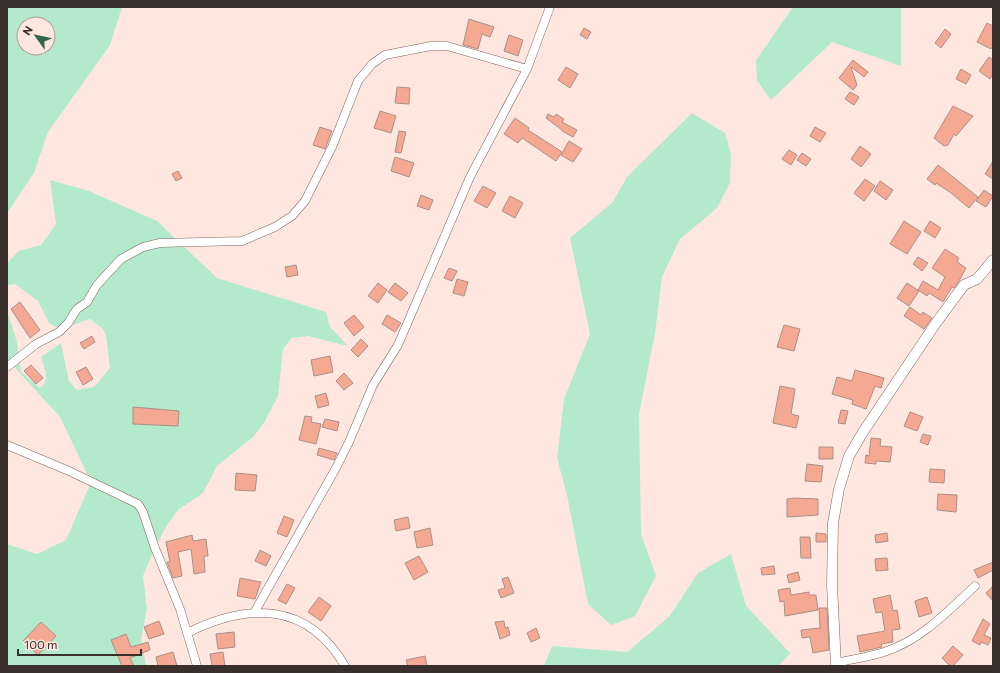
<svg xmlns="http://www.w3.org/2000/svg" width="1000" height="673" viewBox="0 0 1000 673" font-family="Commissioner,sans-serif">
	<style>
		.green { fill: #b3eacc; fill-rule: evenodd }
		.building { fill: #f5a992; stroke: #aa8f87 }
		.lines { fill: none; stroke-linecap: round; stroke-linejoin: round }
		.minor-casing { stroke: #7d635b; stroke-width: 9 }
		.tertiary-casing { stroke: #7d635b; stroke-width: 11 }
		.minor { stroke: #fff; stroke-width: 8 }
		.tertiary { stroke: #fff; stroke-width: 10 }
	</style>
	<rect width="100%" height="100%" fill="#ffe7e0"/>
	<!-- green -->
	<path class="green" d="M7 7H122L110 45 48 132 34 173 7 213ZM24 24H48V48H24Z
		M793 7H901V66L832 42 771 100 757 81 756 60Z
		M692 113 725 133 731 154 730 183 717 208 680 239 662 277 655 333 639 414 641 534 656 576 635 616 611 625 588 604 567 495 557 458 564 399 590 334 570 238 612 203 627 177Z
		M50 180 89 191 157 221 217 278 326 312 330 327 348 346 308 336 292 338 283 349 278 396 264 423 253 437 217 466 203 493 178 510 167 525 155 548 143 576 147 609 141 639 146 666H7V544L37 554 66 540 91 482 60 417 7 359V310L17 342 21 372 40 388C51 381 44 367 41 357L61 343 69 381 77 390 94 387 110 368 106 336 103 329 90 319 64 328 56 327 49 323 38 301 15 284 7 285V263L19 251 41 245 56 224Z
		M731 554 746 606 790 653 779 666H544L552 646 627 652 669 617 698 573Z"/>
	<!-- building -->
	<path class="building" d="M469 19 494 27 490 37 482 34 478 49 463 45Z
		M987 23 993 26V45L991 49 977 42Z
		M584 28 591 32 587 39 580 35Z
		M945 29 951 34 941 48 935 43Z
		M509 35 523 40 518 56 504 51Z
		M989 57 993 60V74L990 79 979 71Z
		M853 60 868 72 864 77 851 67 857 85 853 90 839 78Z
		M566 67 578 74 570 88 558 80Z
		M961 69 971 75 966 84 956 79Z
		M397 87 410 88 409 104 395 103Z
		M850 92 859 97 854 105 845 99Z
		M953 106 973 116 956 136 954 134 948 145 944 146 934 138Z
		M380 111 396 116 391 133 374 128Z
		M548 114 554 117 556 114 564 119 562 122 577 130 573 137 562 131V130L546 118Z
		M515 118 529 128 528 130 562 152 556 161 522 138 518 143 504 134Z
		M320 127 332 131 325 149 313 145Z
		M815 127 826 133 820 142 810 136Z
		M399 131 406 132 401 153 395 152Z
		M569 141 582 149 573 162 561 155Z
		M860 146 871 154 861 167 851 159Z
		M789 150 797 155 791 165 782 159Z
		M802 153 811 159 806 166 797 160Z
		M395 157 414 163 409 177 391 171Z
		M993 161V179L985 174Z
		M938 165 978 197 969 208 951 193 936 183 935 185 927 179Z
		M178 171 182 178 176 181 172 174Z
		M865 179 875 186 864 201 854 193Z
		M880 181 893 190 886 200 874 191Z
		M483 186 496 193 487 208 474 201Z
		M984 190 993 196 986 207 976 201Z
		M421 195 433 200 429 210 417 206Z
		M510 196 523 203 515 218 502 211Z
		M904 221 921 232 907 254 890 244Z
		M930 221 941 228 935 238 924 231Z
		M945 249 959 258 957 262 966 268 959 281 954 288 952 287 943 302 929 293 927 296 918 290 923 281 938 290 945 277 932 268Z
		M918 257 928 263 922 271 913 264Z
		M296 265 298 275 287 277 285 267Z
		M449 268 457 271 452 281 444 278Z
		M457 279 468 282 464 296 453 293Z
		M378 283 387 290 378 303 368 296Z
		M395 283 408 293 401 301 388 292Z
		M907 283 919 291 909 306 897 298Z
		M20 302 40 330 30 338 11 309Z
		M910 307 921 315 923 312 932 318 924 329 904 316Z
		M354 315 364 327 354 336 344 323Z
		M387 315 401 323 395 332 382 324Z
		M784 325 800 329 794 351 777 347Z
		M92 336 95 342 84 349 80 343Z
		M361 339 368 346 358 357 351 350Z
		M330 356 333 372 314 376 311 360Z
		M31 365 43 378 36 384 24 371Z
		M86 367 93 379 83 385 76 372Z
		M855 370 884 378 881 388 875 386 866 409 852 404 853 400 832 394 837 377 852 381Z
		M344 373 353 383 344 390 336 381Z
		M780 386 795 389 791 414 799 416 796 428 773 423Z
		M326 393 329 405 318 408 315 396Z
		M133 407 179 411 178 426 133 424Z
		M841 410 848 411 845 424 838 423Z
		M910 412 923 417 917 431 904 426Z
		M305 416 312 417 311 422 321 424 316 444 299 440Z
		M325 419 339 422 337 431 322 427Z
		M923 434 931 436 928 445 920 442Z
		M871 438 881 439 880 446 892 447 890 462 876 461V464L865 463 866 455 869 456Z
		M819 447H833V459H819Z
		M319 448 337 453 334 460 317 455Z
		M807 464 823 466 821 482 805 481Z
		M930 469 945 470 944 483 929 482Z
		M236 473 257 475 255 491 235 490Z
		M938 494 957 495 956 512 937 510Z
		M794 498 818 499V515L787 517V499Z
		M284 516 294 520 287 537 277 533Z
		M408 517 410 528 396 531 394 520Z
		M430 528 433 545 417 548 414 532Z
		M816 533 826 534V542H816Z
		M887 533 888 541 876 543 875 535Z
		M192 535 193 541 206 539 208 556H204L205 572 194 574 191 549 178 552 182 576 173 578 167 562H170L166 542Z
		M800 537H810L811 558H801Z
		M260 550 271 556 266 566 255 561Z
		M419 556 428 572 414 580 405 563Z
		M887 558 888 570 876 571 875 559Z
		M993 562V570L978 578 974 570Z
		M774 566 775 574 762 575 761 568Z
		M798 572 800 580 789 583 787 575Z
		M508 577 514 593 501 598 498 590 505 588 502 579Z
		M240 578 261 582 255 599 237 596Z
		M287 584 295 588 286 604 278 600Z
		M993 586V601L986 593Z
		M790 588 791 595 809 592V595H816L818 610 785 616 784 601 780 602 778 590Z
		M890 595 893 611 897 610 900 629 892 630 893 642 881 644 882 647 860 652 857 636 885 631 882 612 876 613 873 599Z
		M319 597 331 606 321 621 308 612Z
		M927 597 932 613 919 617 915 601Z
		M819 608H827L829 650 813 653 810 637 802 638 801 630 820 628Z
		M983 619 990 624 984 635 991 638 988 645 981 642 980 645 972 641Z
		M159 621 164 634 149 639 144 627Z
		M504 621 505 628 508 627 510 635 500 639 495 622Z
		M41 622 56 636 38 655 23 641Z
		M536 628 540 638 531 642 527 633Z
		M234 632 235 647 218 649 216 634Z
		M126 634 131 647 148 642 150 650 130 658 134 666H122L111 640Z
		M953 646 963 655 953 666H950L942 658Z
		M173 652 177 666H158L156 657Z
		M223 652 225 666H212L210 654Z
		M425 656 427 666H408L406 660Z"/>
	<g class="lines">
		<!-- minor casing -->
		<g class="minor-casing">
			<path id="minor" d="M7 367 36 344 59 332 68 323 77 309 87 302 97 285 121 259 143 247 160 243 242 241 275 227 292 216 305 201 332 147 358 81 372 64 385 55 431 46H447L527 69
				M7 445 69 471 138 504 143 512 155 548 180 609 197 666
				M254 613 336 468 349 442 373 385 398 345 470 177 527 69 550 7
				M187 633C247 603 307 601 345 666
				M836 663C852 659 871 657 887 651 922 639 948 611 975 586"/>
		</g>
		<!-- tertiary casing -->
		<g class="tertiary-casing">
			<path id="tertiary" d="M836 666 832 585 833 523 839 489 849 456 863 432 936 323 964 285 977 279 993 260"/>
		</g>
		<!-- minor -->
		<use href="#minor" class="minor"/>
		<!-- tertiary -->
		<use href="#tertiary" class="tertiary"/>
	</g>
	<!-- border -->
	<rect width="1000" height="673" fill="none" stroke="#3b2f2c" stroke-width="16"/>
	<!-- north arrow -->
	<g transform="translate(36 36) rotate(303)"><circle r="19" fill="#ffe7e0" stroke="#b19d98"/>
	<path d="M0-3L7 15L0 10L-7 15Z" fill="#30664b"/>
	<text y="-6" font-size="11" font-weight="bold" text-anchor="middle" fill="#3b2f2c">N</text>
	</g>
	<!-- scale -->
	<path d="M18 649v6h123v-6" fill="none" stroke="#3b2f2c" stroke-width="2"/>
	<text x="24" y="649" font-size="12" fill="#3b2f2c" stroke="#ffe7e0" stroke-width="3" paint-order="stroke">100 m</text>
</svg>
